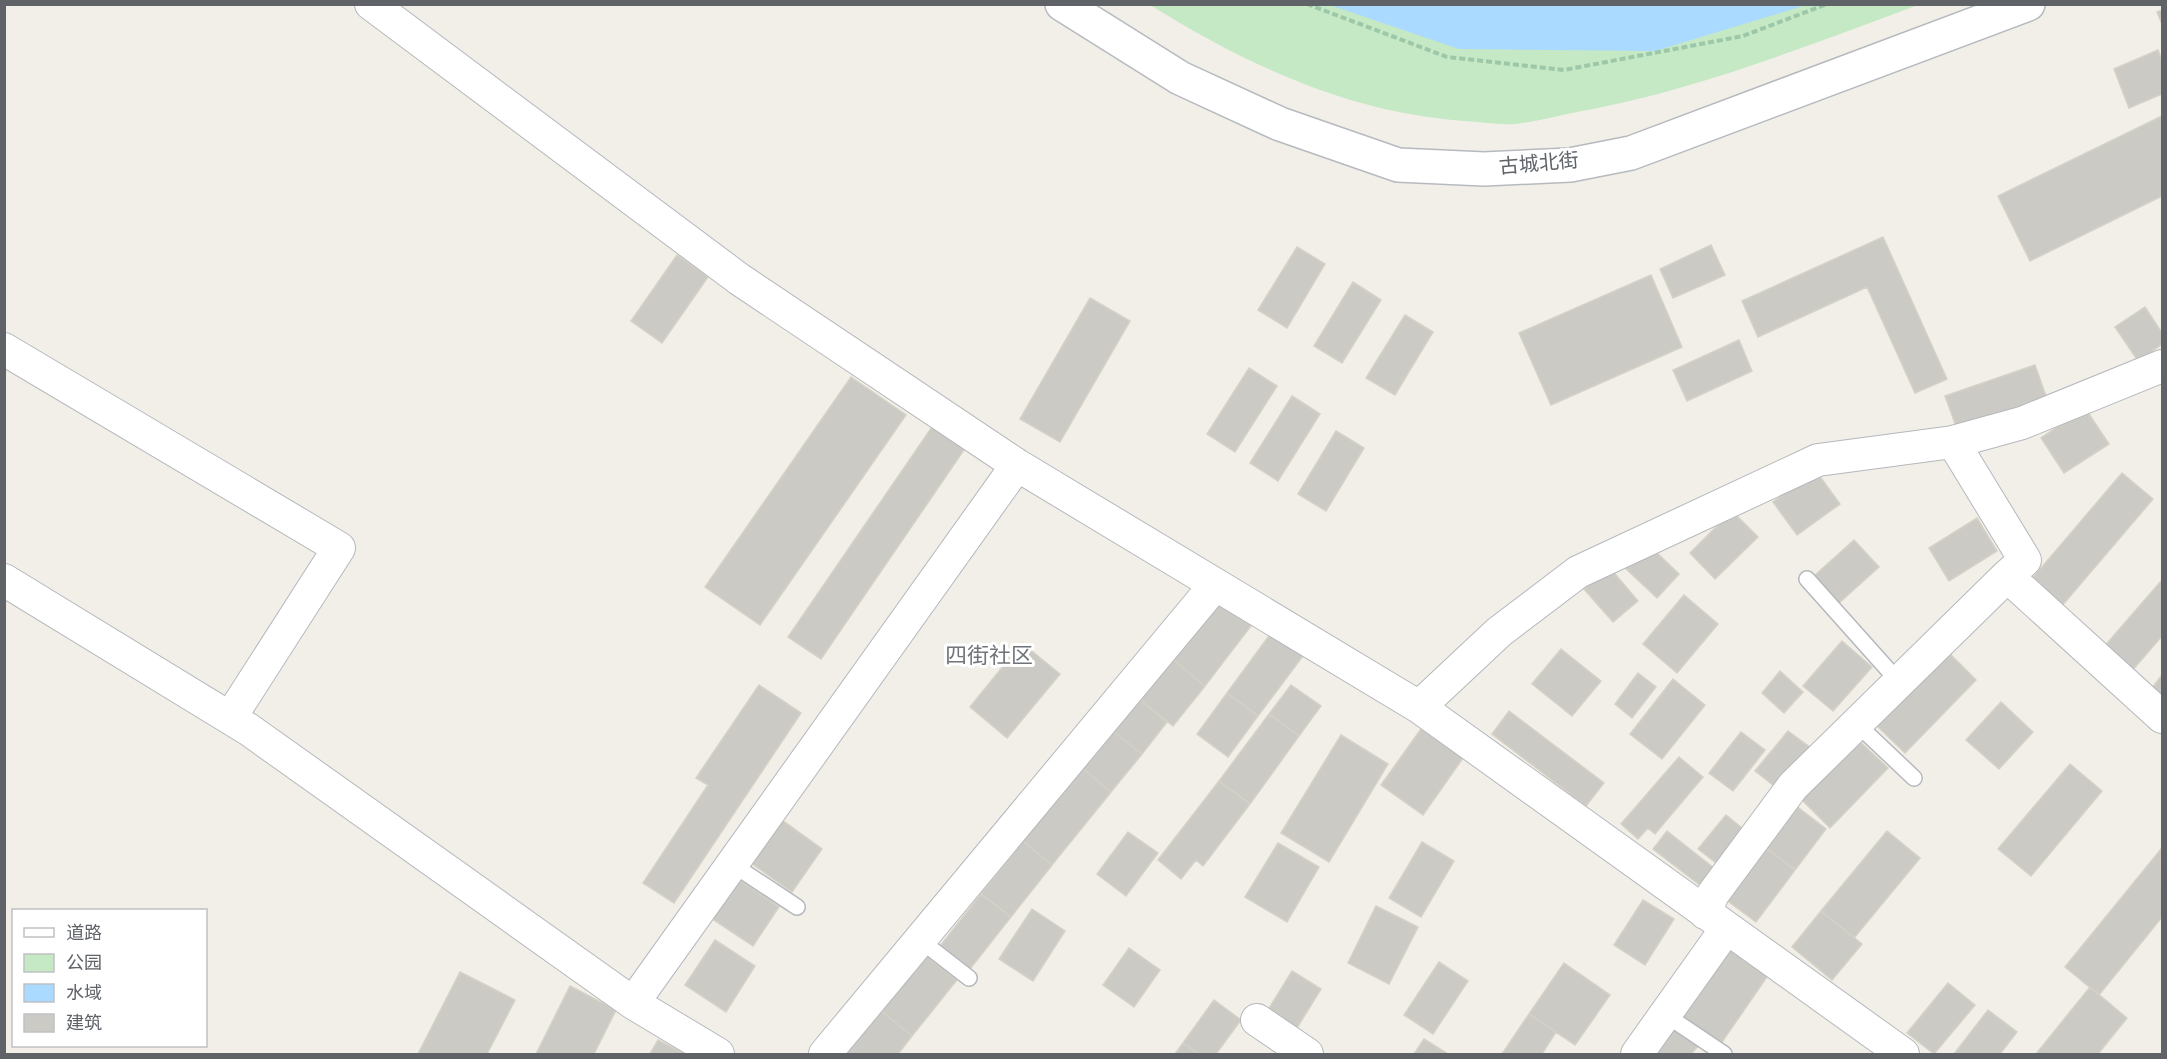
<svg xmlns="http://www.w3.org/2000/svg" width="2167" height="1059" viewBox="0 0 2167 1059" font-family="Overpass,'Noto Sans SC',sans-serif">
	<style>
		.green { fill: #c5e8c5 }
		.water { fill: #aadaff }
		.building { fill: #cccac5; stroke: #d6d1c6; stroke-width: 1.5 }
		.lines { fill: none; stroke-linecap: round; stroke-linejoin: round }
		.lane-casing { stroke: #b5b8bc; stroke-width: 18 }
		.street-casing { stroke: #b5b8bc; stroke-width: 34 }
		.secondary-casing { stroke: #b6babf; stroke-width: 36 }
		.path { stroke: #9cc7a9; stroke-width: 4; stroke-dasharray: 6 3; stroke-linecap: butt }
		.lane { stroke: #fff; stroke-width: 15 }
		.street { stroke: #fff; stroke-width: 32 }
		.secondary { stroke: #fff; stroke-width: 33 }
		.labels { text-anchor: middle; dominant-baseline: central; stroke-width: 6; stroke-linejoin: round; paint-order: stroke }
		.street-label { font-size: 20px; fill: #5f6368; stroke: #fff }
		.quarter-label { font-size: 22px; fill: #70757a; stroke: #fff }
	</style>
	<rect width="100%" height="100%" fill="#f1efe8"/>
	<!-- green -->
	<path class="green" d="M1150 5H1918C1807 46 1694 91 1577 112 1557 116 1535 122 1515 124 1499 125 1481 122 1465 121 1349 113 1247 65 1150 5Z"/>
	<!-- water -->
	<path class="water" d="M1330 5H1806L1655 51 1459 49Z"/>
	<!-- building -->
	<path class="building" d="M2162 10V24L2157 12Z
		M2158 50 2162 61V94L2129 108 2114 69Z
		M2162 116V196L2030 261 1998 196Z
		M1883 237 1947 379 1915 393 1867 287 1758 337 1742 301Z
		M1711 245 1725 275 1673 298 1660 269Z
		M1297 247 1325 264 1287 328 1258 310Z
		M677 255 708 277 662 343 631 321Z
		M1651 275 1682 347 1551 405 1519 333Z
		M1353 282 1381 300 1342 363 1314 346Z
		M1090 298 1130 321 1060 442 1020 419Z
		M2145 307 2162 333V344L2138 361 2115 327Z
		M1405 315 1433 332 1395 395 1366 378Z
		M1739 340 1752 371 1687 401 1673 370Z
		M2035 365 2047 399 1957 429 1945 396Z
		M1249 368 1277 386 1235 452 1207 434Z
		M851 377 906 415 760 625 705 587Z
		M1292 396 1320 414 1278 481 1250 463Z
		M2085 408 2109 444 2064 473 2041 438Z
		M934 424 966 447 821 659 788 637Z
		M1336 431 1364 448 1326 511 1298 494Z
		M1816 471 1840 504 1797 535 1773 502Z
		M2122 473 2153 499 2061 607 2030 581Z
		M1732 511 1758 537 1715 579 1690 553Z
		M1977 518 1997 551 1949 581 1929 548Z
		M1854 540 1879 567 1839 603 1814 576Z
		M1654 550 1679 574 1657 598 1624 567Z
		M1609 567 1638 601 1613 622 1584 589Z
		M2162 580V636L2131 672 2103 648Z
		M1684 595 1718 624 1677 673 1643 644Z
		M1220 596 1254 622 1205 686 1171 658Z
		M1271 633 1303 656 1258 716 1227 693Z
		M1842 641 1872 667 1833 711 1803 686Z
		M1022 643 1060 674 1007 738 970 707Z
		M1561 649 1601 681 1572 716 1532 684Z
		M1946 650 1976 680 1905 753 1874 723Z
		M1171 658 1205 686 1173 726 1139 699Z
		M1780 671 1803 692 1784 713 1762 693Z
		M1638 673 1656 687 1632 718 1615 704Z
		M2162 675V697L2152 688Z
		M1673 679 1705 705 1662 759 1630 734Z
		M759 685 801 713 674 903 643 883 708 785 696 778Z
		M1291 685 1321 706 1299 736 1269 714Z
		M1227 693 1258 716 1228 757 1197 734Z
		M1139 699 1167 722 1142 754 1113 731Z
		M2001 702 2033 732 1999 769 1966 740Z
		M1509 711 1604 783 1586 806 1492 734Z
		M1269 714 1299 736 1250 804 1219 781Z
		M1421 729 1463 758 1423 815 1381 785Z
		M1113 731 1142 754 1111 792 1082 768Z
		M1788 731 1811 748 1778 789 1755 771Z
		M1741 732 1765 750 1733 791 1709 773Z
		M1341 735 1388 764 1329 862 1281 833Z
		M1857 739 1888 768 1830 828 1800 798Z
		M1679 757 1703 777 1655 834 1648 828 1638 839 1621 824Z
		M2070 764 2102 791 2031 876 1998 849Z
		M1082 768 1111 792 1052 865 1023 841Z
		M1219 781 1250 804 1203 866 1196 860 1181 879 1158 860Z
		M1791 802 1826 829 1795 870 1760 843Z
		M1726 815 1747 832 1720 866 1698 849Z
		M782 820 822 849 792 892 751 863Z
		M1667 831 1719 872 1705 889 1653 849Z
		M1887 831 1920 858 1854 938 1821 911Z
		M1128 832 1158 853 1126 896 1097 874Z
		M1023 841 1052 865 1011 917 981 894Z
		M1422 842 1454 861 1421 917 1389 898Z
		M1278 843 1319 867 1287 922 1245 897Z
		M1760 843 1795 870 1756 922 1721 896Z
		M2161 849 2162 917 2099 995 2065 967Z
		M738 879 779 907 753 946 711 918Z
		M981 894 1011 917 970 969 940 946Z
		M1643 900 1674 919 1645 965 1614 945Z
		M1376 906 1418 927 1389 984 1348 963Z
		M1032 909 1065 931 1033 981 999 959Z
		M1821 911 1862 944 1832 980 1792 947Z
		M715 940 755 966 726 1012 685 985Z
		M1728 942 1771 971 1720 1045 1678 1015Z
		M1129 948 1160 970 1134 1007 1103 985Z
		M922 953 957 980 912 1036 879 1009Z
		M1439 962 1468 981 1433 1034 1404 1015Z
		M1564 963 1610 995 1575 1045 1529 1014Z
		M1292 971 1321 989 1292 1036 1263 1018Z
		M460 972 515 1000 487 1054H418Z
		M1948 983 1975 1005 1934 1054 1907 1033Z
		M570 986 616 1010 594 1054H536Z
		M2090 987 2127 1018 2098 1054H2036Z
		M1214 1000 1241 1020 1216 1054H1199L1183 1043Z
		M879 1009 912 1036 898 1054H844Z
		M1988 1010 2017 1032 2000 1054H1954Z
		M1529 1014 1556 1032 1542 1054H1502Z
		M1672 1024 1699 1045 1691 1054H1652Z
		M1424 1039 1448 1054H1414Z
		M658 1040 685 1054H650Z
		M1183 1043 1199 1054H1175Z"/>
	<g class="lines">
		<!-- lane casing -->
		<g class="lane-casing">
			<path id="lane" d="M1807 579 1899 682
				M1857 724 1914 778
				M732 864 797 907
				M920 940 969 978
				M1666 1015 1724 1054"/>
		</g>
		<!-- street casing -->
		<g class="street-casing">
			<path id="street" d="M371 4 739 279 1017 465
				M4 349 339 548 230 718
				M1953 442 2025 560 2007 576
				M4 580 248 729 633 1003 1017 465 1419 707 1903 1054
				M1419 707 1499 632 1578 572 1818 460 1953 442 2022 423 2162 366
				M1705 913 1713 894 1793 786 2007 576 2162 717
				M633 1003 718 1054
				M1257 1020 1307 1054
				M825 1054 1215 585
				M1637 1054 1726 929"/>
		</g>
		<!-- secondary casing -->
		<g class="secondary-casing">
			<path id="secondary" d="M1062 4 1180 78 1280 124 1398 165 1484 169 1570 165 1631 153 2028 4"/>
		</g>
		<!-- path -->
		<path class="path" d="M1307 4 1447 57 1564 70 1743 36 1827 4"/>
		<!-- lane -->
		<use href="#lane" class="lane"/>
		<!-- street -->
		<use href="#street" class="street"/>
		<!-- secondary -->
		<use href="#secondary" class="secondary"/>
	</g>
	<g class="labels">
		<!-- street labels -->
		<g class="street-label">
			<text transform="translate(1539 165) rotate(-5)">古城北街</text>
		</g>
		<!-- quarter labels -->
		<g class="quarter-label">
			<text x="989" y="657">四街社区</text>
		</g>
	</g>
	<!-- border -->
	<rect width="2167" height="1059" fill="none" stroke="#5f6368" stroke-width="12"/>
	<!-- legend -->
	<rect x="12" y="909" width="195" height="138" fill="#ffffff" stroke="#bfc1c3" stroke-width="1.5"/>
	<rect x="24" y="928" width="30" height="9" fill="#ffffff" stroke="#bfc1c3" stroke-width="1.5"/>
	<text x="66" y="939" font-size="18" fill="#5f6368">道路</text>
	<rect x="24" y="954" width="30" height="18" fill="#c5e8c5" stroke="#bfc1c3" stroke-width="1.5"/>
	<text x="66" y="969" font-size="18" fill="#5f6368">公园</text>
	<rect x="24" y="984" width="30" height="18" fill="#aadaff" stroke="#bfc1c3" stroke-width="1.5"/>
	<text x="66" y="999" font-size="18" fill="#5f6368">水域</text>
	<rect x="24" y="1014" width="30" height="18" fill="#cccac5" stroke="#bfc1c3" stroke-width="1.5"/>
	<text x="66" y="1029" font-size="18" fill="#5f6368">建筑</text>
</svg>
